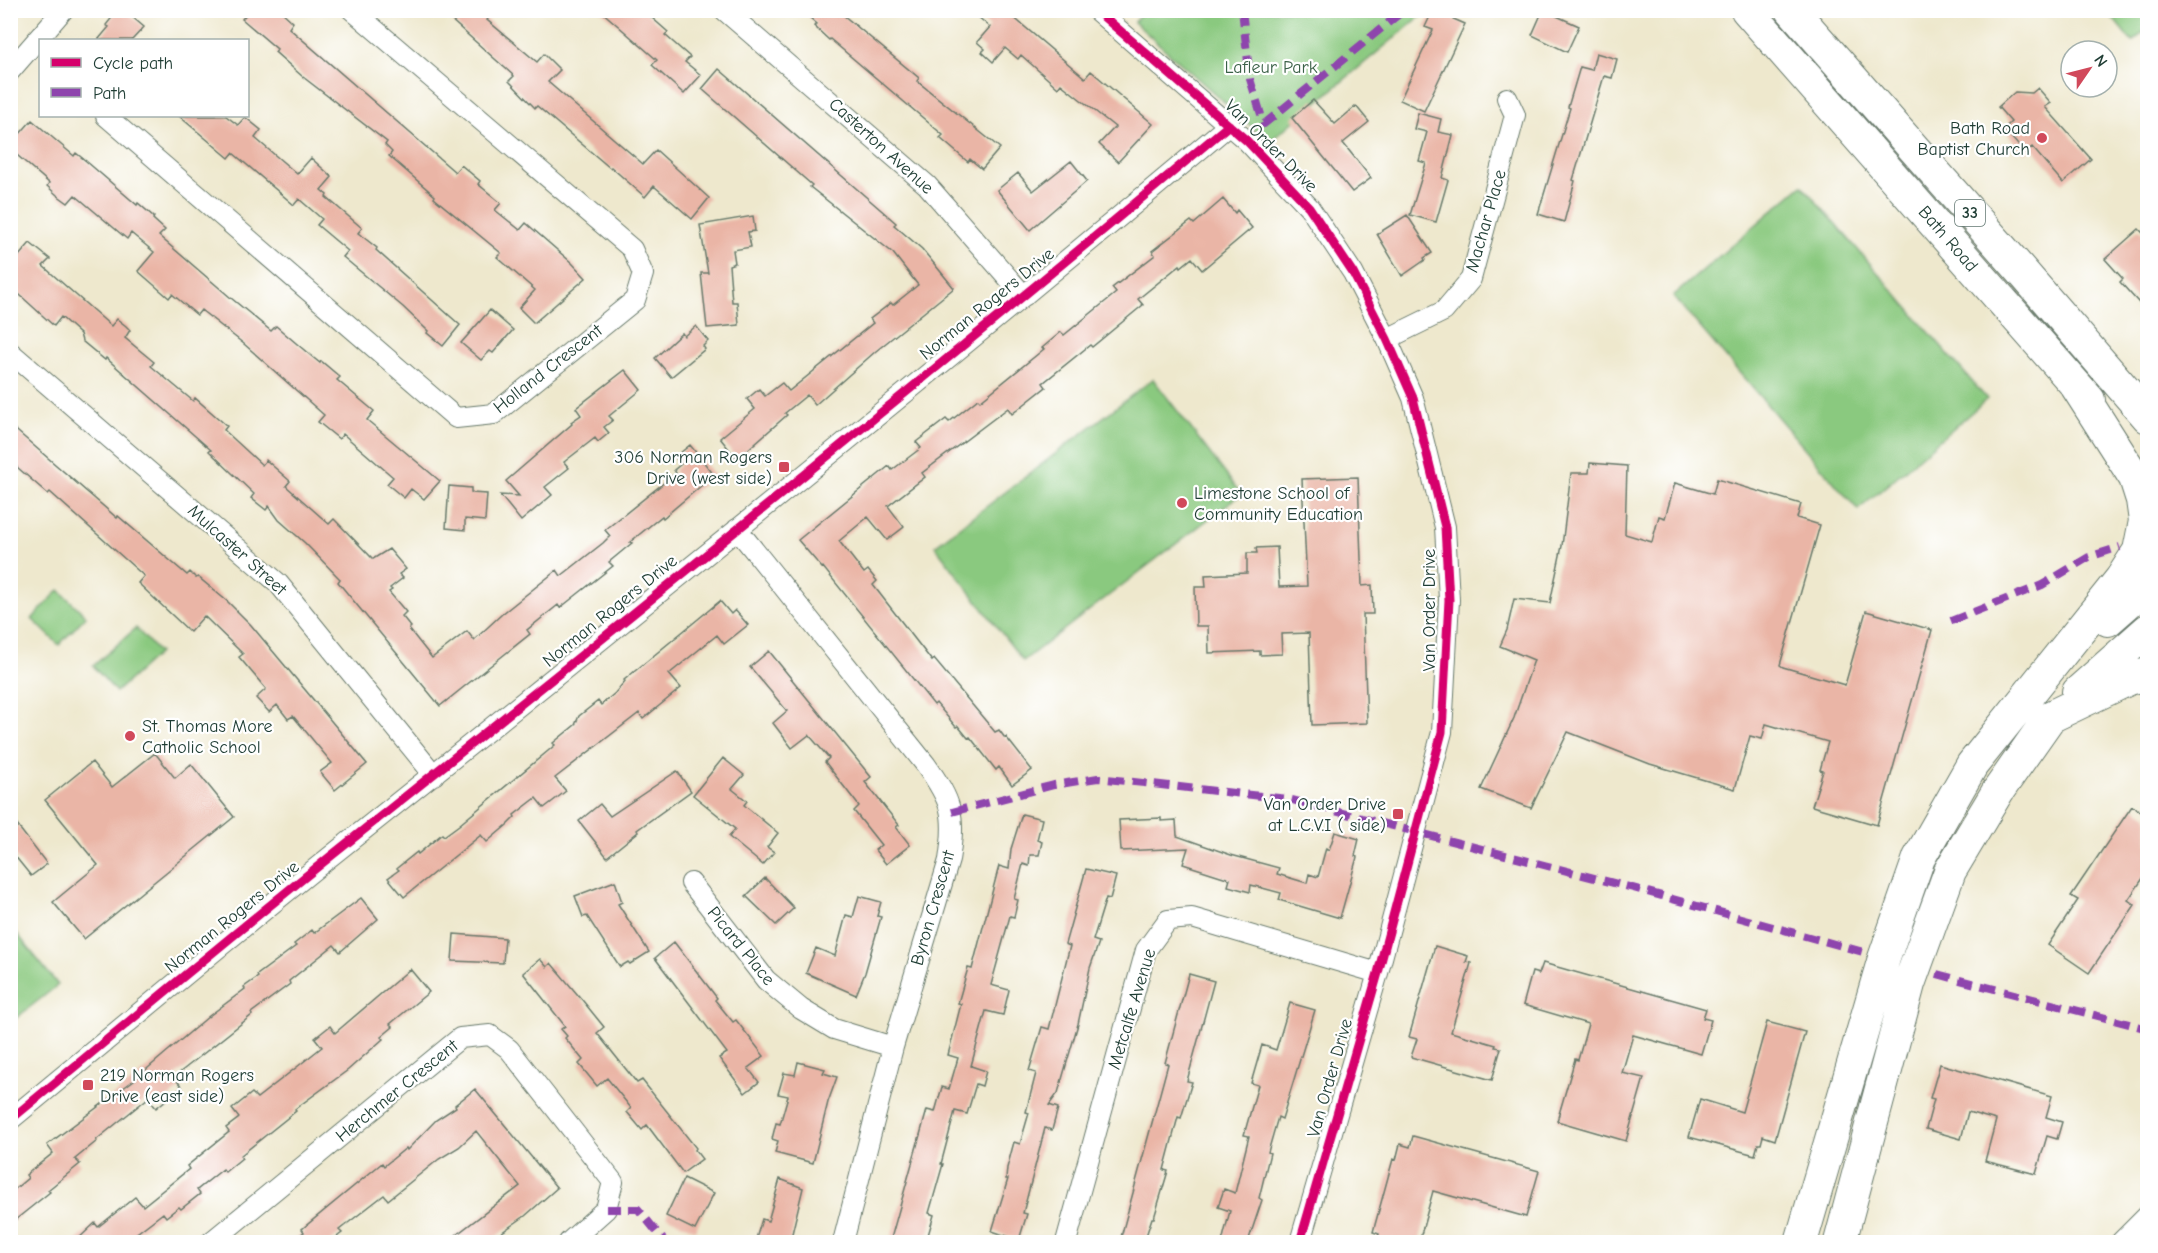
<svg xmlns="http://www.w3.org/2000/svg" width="2158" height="1253" viewBox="0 0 2158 1253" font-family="'Comic Neue',sans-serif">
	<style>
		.green { fill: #8ac97f; stroke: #54835a; stroke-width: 1.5 }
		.building { fill: #eab5a6 }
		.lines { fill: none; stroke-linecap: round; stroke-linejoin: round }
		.minor-casing { stroke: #67796a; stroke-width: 22 }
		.primary-casing { stroke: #67796a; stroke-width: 34 }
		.minor { stroke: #fff; stroke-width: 20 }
		.primary { stroke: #fff; stroke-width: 32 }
		.quiet { stroke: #8e44ad; stroke-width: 8; stroke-dasharray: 15 8; stroke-linecap: butt }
		.cycleway-casing { stroke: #fff; stroke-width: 13 }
		.cycleway { stroke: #d6006c; stroke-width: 9 }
		.poi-dot { fill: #d1495b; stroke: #fff; stroke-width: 2 }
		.labels { text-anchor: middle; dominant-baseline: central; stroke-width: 4.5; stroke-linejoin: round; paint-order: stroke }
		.shield { fill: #fff; stroke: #627771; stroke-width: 1.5 }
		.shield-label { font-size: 16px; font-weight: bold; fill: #1f3d34 }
		.park-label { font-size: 18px; fill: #3a6047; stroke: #fff }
		.poi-label { font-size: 18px; fill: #1f3d34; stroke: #fff; text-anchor: end }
		.street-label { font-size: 18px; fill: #1f3d34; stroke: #fff }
	</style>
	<rect width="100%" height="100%" fill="#fff"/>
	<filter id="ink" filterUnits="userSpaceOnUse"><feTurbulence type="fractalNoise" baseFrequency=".0167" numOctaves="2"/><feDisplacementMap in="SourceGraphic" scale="12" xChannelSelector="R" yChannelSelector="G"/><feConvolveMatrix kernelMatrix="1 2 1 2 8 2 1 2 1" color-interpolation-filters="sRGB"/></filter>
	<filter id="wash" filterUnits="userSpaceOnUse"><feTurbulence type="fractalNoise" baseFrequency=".008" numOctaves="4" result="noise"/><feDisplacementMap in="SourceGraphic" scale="24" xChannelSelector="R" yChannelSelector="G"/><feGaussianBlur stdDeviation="1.35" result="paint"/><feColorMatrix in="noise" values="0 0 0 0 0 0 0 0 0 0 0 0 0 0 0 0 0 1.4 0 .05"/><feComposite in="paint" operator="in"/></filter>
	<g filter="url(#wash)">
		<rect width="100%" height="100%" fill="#eee8cd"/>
		<!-- green -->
		<path class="green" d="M1144 10 1427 11 1269 142 1134 22Z
			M2107 11H2147V30L2132 42Z
			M1802 185 1987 399 1858 510 1673 296Z
			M1153 379 1241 494 1023 661 935 546Z
			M59 590 86 616 59 645 32 619Z
			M136 628 159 653 116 692 93 666Z
			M10 925 58 985 11 1022H10Z"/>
		<g id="blocks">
			<!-- building -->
			<path class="building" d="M118 10H124L144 27 132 40H98L109 27 106 25Z
				M250 10H280L293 22 289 28 455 172 461 165 480 181 478 184 501 203 495 210 520 230 526 223 572 263 586 278 534 323 519 308 535 290 497 257 501 253 434 198 435 196 389 156 392 152 385 145 387 142 303 77 275 52 277 49 242 19Z
				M440 10H494L487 20 537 62 544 54 560 70 548 82 643 164 656 150 709 198 692 219 654 186 645 197 611 167 610 168 537 106 535 108 509 81 514 76Z
				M600 10H643L668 32 665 35 690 57 685 62 701 75 684 94 652 65 657 60Z
				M801 10H837L919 78 917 81 1000 148 982 169 970 159 968 162 940 138 943 135 830 39 829 40 814 26 817 24Z
				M970 10H1005L1085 78 1091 71 1153 124 1118 162 1099 144 1115 127 1061 84 1058 88 1021 55 1018 59 1005 48 993 62 982 52 985 49 977 42 990 27Z
				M1433 10 1465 24 1424 111 1400 100 1433 30 1425 27Z
				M1543 10 1579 26 1567 52 1532 35Z
				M1596 53 1617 59 1612 78 1604 76 1573 180 1575 181 1564 222 1538 214 1570 108 1568 107 1580 67 1592 70Z
				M719 69 896 223 894 225 922 249 954 288 876 351 815 405 807 395 785 413 787 415 737 459 720 438 755 409 747 399 759 389 765 396 782 383 789 391 873 323 870 319 891 303 893 305 918 285 893 253 810 187 812 185 702 89Z
				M2038 88 2051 103 2045 107 2091 159 2063 183 2032 147 2025 153 2004 129 2011 122 1998 107 2015 92 2032 93Z
				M1313 100 1335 124 1356 106 1369 122 1343 143 1371 178 1352 192 1292 118Z
				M1418 113 1441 119 1438 132 1453 135 1442 178 1448 180 1436 222 1410 215 1426 163 1419 161 1427 132 1414 129Z
				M179 116H226L238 125 245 117 261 130 255 138 297 174 311 158 332 177 321 190 327 195 326 197 362 228 358 233 377 248 376 250 460 325 443 346 427 333 428 331 403 307 343 257 348 251 317 225 322 219 299 199 294 205 233 153 229 158Z
				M32 120 74 156 76 153 86 161 137 205 138 203 154 217 153 219 165 230 159 236 231 298 271 331 276 326 310 355 320 363 321 361 340 377 337 380 374 411 367 420 440 481 424 499 411 489 404 498 387 484 393 477 343 434 339 439 318 422 324 415 244 344 201 310 197 315 172 294 169 298 138 271 154 252 131 233 127 239 75 195 68 203 57 195 47 186 49 183 10 149V145Z
				M1071 161 1087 181 1030 230 997 190 1018 173 1033 191Z
				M1223 199 1235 213 1237 210 1252 228 1202 270 1192 258 1181 267 1180 265 1138 299 1143 305 1092 347 1090 345 1043 383 1046 387 1012 414 1008 408 922 473 925 477 888 506 904 527 887 540 868 517 839 541 864 573 868 570 877 581 873 585 932 661 934 659 995 732 999 730 1005 738 1006 737 1032 770 1012 785 999 767 996 770 970 737 968 738 958 726 956 727 936 703 934 705 823 567 822 568 798 540 889 466 892 470 921 448 916 442 946 419 949 422 978 399 980 401 1044 349 1042 348 1061 332 1064 335 1116 293 1112 288 1155 255 1152 251 1191 221 1194 224Z
				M1407 215 1432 253 1424 258 1425 260 1402 276 1377 234Z
				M753 216 755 231 748 232 751 247 733 250 735 263 729 265 732 302H737L739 325 707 328 701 273H708L700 225Z
				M2139 229 2148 238V313L2120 282 2123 279 2105 259Z
				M30 243 50 259 43 266 111 326 117 319 126 326 130 330 125 338 154 362 151 366 193 401 195 398 227 426 224 430 262 465 266 460 290 481 286 486 329 524 334 519 373 559 389 549 406 569 399 574 403 578 390 588 392 590 389 592 406 612 402 616 411 627 409 629 432 658 467 631 474 640 502 614 557 570 561 576 603 543 610 536 605 530 676 473 674 470 681 464 675 457 690 445 714 475 663 518 662 516 630 542 632 543 609 562 613 566 560 608 558 605 527 630 530 634 440 706 338 582 340 579 305 543 279 520 269 506 266 510 251 498 254 494 209 451 211 450 106 358 105 360 82 341 80 334 61 317 54 326 10 286V250L18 257Z
				M490 310 513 330 493 353 490 351 481 360 461 343Z
				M696 326 708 341 703 346 705 349 671 377 655 358 682 333 684 336Z
				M625 370 641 390 609 416 613 420 604 427 609 433 598 442 595 438 564 462 569 468 545 487 552 495 521 521 500 495 519 496 506 481 572 424 571 422 581 415 576 408Z
				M10 425 117 518 118 516 187 575 190 572 196 578 198 577 228 602 251 625 367 764 335 790 320 772 332 763 293 716 288 719 277 705 269 712 256 698 266 689 239 657 243 654 204 616 190 632 138 583 144 576 50 492 48 494 10 461Z
				M1590 463 1627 466 1625 534 1652 542 1659 516 1665 518 1675 483 1713 494 1717 479 1801 504 1797 518 1820 525 1780 665 1783 667 1845 685 1866 611 1932 630 1877 825 1812 806 1823 771 1820 770 1828 742 1766 724 1762 739 1750 736 1735 789 1650 764 1568 732 1531 808 1481 789 1514 718 1534 660 1500 646 1507 630 1514 599 1550 603 1562 546 1571 473H1589Z
				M1358 477 1362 586 1372 585 1373 614H1363L1367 723 1312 725 1309 633 1281 634 1282 654 1260 655V651L1209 653 1208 626H1196L1195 587H1206L1205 575 1247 573V553H1257L1256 548 1277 547 1279 587 1307 586 1302 479Z
				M449 486 471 488V493L487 494 485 521 465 519V530L446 528Z
				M720 601 731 614 735 610 748 625 724 644 717 635 669 674 681 688 643 719 639 713 555 778 566 791 544 808 536 798 514 815 515 817 507 825 487 842 481 835 404 897 388 878 399 870 397 868 417 852 418 854 442 834 444 836 459 825 548 751 555 745 553 743 575 725 579 716 598 701 601 705 615 693 625 681 624 680Z
				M769 651 871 777 865 782 899 825 896 827 910 845 886 864 875 850 881 845 854 811 859 806 825 762 829 758 809 735 792 748 773 723 787 711 750 667Z
				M155 753 175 778 191 764 234 817 84 939 53 902 98 865 45 800 92 762 112 787Z
				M723 758 744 775 732 789 747 801 744 805 778 833 767 847 774 852 763 865 729 837 735 829 693 795Z
				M677 771 691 791 637 830 638 832 607 857 579 821 600 804 610 816Z
				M2132 806 2148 816V871L2128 900 2135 905 2089 973 2048 945 2078 900 2071 896Z
				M1022 814 1042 819 1037 840 1042 842 1039 855H1030L1029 866 1023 864 1014 899 1018 900 1014 917 1010 916 991 985 1009 990 1003 1015 986 1011 971 1066 986 1071 982 1086 976 1084 967 1114 955 1111 941 1164H943L929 1213 934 1215 926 1242H890L927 1110 935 1112 942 1087 949 1089 958 1058 948 1055 961 1004 958 1003 968 968 972 969 999 866 1009 869 1011 849Z
				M10 816 47 864 31 876 10 850Z
				M1161 818V821L1176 820 1177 836 1231 855 1279 868 1277 874 1307 883 1309 874 1318 877 1326 848 1329 850 1335 832 1359 839 1355 856 1357 857 1340 918 1279 900 1281 893 1251 885 1250 892 1228 886 1230 879 1183 864 1188 848 1121 851 1119 820Z
				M1086 869 1116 876 1110 899 1106 898 1093 940 1099 942 1090 968 1078 1024 1058 1093 1049 1105 1058 1108 1052 1130 1045 1128 1023 1213 1027 1214 1019 1240 992 1231 1008 1179H1006L1007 1168 1014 1142 1020 1144 1029 1113 1026 1112 1036 1073 1029 1071 1042 1027 1049 1029 1070 946 1065 944Z
				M765 878 794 908 776 925 746 896Z
				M615 881 622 902 618 904 649 952 630 964 628 962 620 967 587 916 583 917 575 896Z
				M859 896 881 902 877 916 881 917 865 973 856 995 806 973 816 948 835 956 846 915 853 917Z
				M361 898 378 919 340 952 334 945 289 981 290 984 251 1013 252 1015 174 1077 182 1087 156 1108 148 1098 96 1140 97 1141 75 1159 80 1164 48 1190 50 1192 10 1224V1193L28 1178 26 1175 53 1153 47 1145 134 1080 209 1016 245 989 244 987 258 977 257 975 296 946 294 944 312 930 314 933Z
				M454 934 505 938 503 963 452 961Z
				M674 942 717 998 715 1000 733 1022 736 1020 764 1056 748 1068 759 1082 745 1093 719 1058 727 1053 655 958Z
				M1435 946 1468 956 1466 962 1471 963 1451 1032 1496 1045 1495 1047 1501 1048 1492 1080 1411 1057 1417 1039 1409 1037Z
				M540 959 547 967 551 963 583 1001 604 1027 597 1033 637 1083 642 1080 696 1148 695 1150 702 1159 683 1173 647 1125 642 1130 627 1112 631 1108 607 1078 597 1086 579 1064 583 1060 565 1038 567 1036 561 1029 565 1026 523 973Z
				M1543 963 1706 1009 1703 1018 1711 1020 1701 1054 1633 1035 1622 1073 1644 1078 1626 1141 1557 1121 1575 1059 1578 1060 1588 1024 1523 1005 1532 972 1539 974Z
				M410 969 429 992 390 1024 393 1027 381 1037 383 1039 348 1070 295 1109 296 1111 240 1156 242 1158 225 1172 223 1169 197 1190 200 1194 181 1209 179 1207 166 1217 163 1213 125 1242H75L95 1223 98 1227 135 1197 143 1206 189 1169 187 1166 229 1132 226 1128 239 1118 232 1109 252 1093 257 1098 297 1067 322 1047 315 1038 330 1026 335 1033Z
				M1189 974 1214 981 1187 1081 1192 1082 1181 1118 1178 1117 1164 1170 1168 1171 1154 1218H1152L1144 1242H1121L1123 1237H1121L1168 1064 1165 1063Z
				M1290 1003 1315 1010 1282 1119 1278 1117 1268 1152 1270 1153 1259 1198 1262 1200 1248 1242H1222L1230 1211 1218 1207 1224 1189 1235 1193 1249 1136 1244 1135 1258 1085 1251 1083 1262 1045 1276 1050Z
				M1767 1022 1805 1032 1775 1140 1763 1136 1761 1144H1758L1755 1155 1689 1137 1700 1099 1742 1112Z
				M798 1062 825 1069 823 1073 837 1077 828 1102 813 1163 775 1153 778 1141 772 1139 776 1123 780 1124 788 1096 778 1094 784 1073 795 1075Z
				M1940 1064 2052 1096 2046 1117 2062 1122 2057 1139 2047 1136 2036 1174 1985 1161 1996 1120 1968 1112 1961 1139 1926 1129 1934 1099 1930 1098Z
				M475 1089 557 1188 525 1216 488 1242H447L520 1186 476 1131 459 1147 439 1159 388 1200 384 1195 339 1230 342 1233 330 1242H291L304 1232 302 1229 382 1163 384 1166 406 1148 407 1150 436 1120 456 1107 455 1105Z
				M1413 1136 1539 1171 1526 1217 1433 1191 1419 1242H1377L1379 1234 1373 1232 1393 1159 1396 1160 1400 1144 1410 1147Z
				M684 1178 714 1193 695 1230 666 1216Z
				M780 1179 803 1188 790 1242H755L762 1219 768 1221Z"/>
		</g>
	</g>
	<g filter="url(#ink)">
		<use href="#blocks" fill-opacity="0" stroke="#67796a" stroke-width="1.5"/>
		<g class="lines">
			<!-- minor casing -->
			<g class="minor-casing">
				<path id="minor" d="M724 10 927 185 1024 296
					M1096 10 1247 141 1309 207 1353 273 1387 339 1413 398 1445 527 1449 600 1442 732 1378 973 1300 1242
					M10 71 63 10
					M106 116 456 418 494 414 635 300 643 274 632 249 352 10
					M1387 339 1444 311 1471 279 1515 115 1507 98
					M10 352 278 583 434 775
					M737 529 926 765C952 802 956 814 949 860L893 1047 843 1242
					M691 883 766 980 801 1009 834 1029 893 1047
					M10 1120C122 1028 233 934 346 844 643 607 938 369 1229 125
					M211 1242 460 1038 490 1035 509 1049 613 1182 606 1209 569 1242
					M1066 1242 1146 950 1168 920 1192 918 1378 973
					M2121 1242 2148 1215"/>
			</g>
			<!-- primary casing -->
			<g class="primary-casing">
				<path id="primary" d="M1747 10 2089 400
					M1792 10 2019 268 2148 417
					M2108 620 2148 585
					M2078 692 2148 630
					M1801 1242 1884 958 1919 858 1972 765 2121 579 2139 551 2145 521 2142 500 2135 478 2075 384
					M1840 1242 1909 984 1950 871 1998 791 2050 717 2129 679 2148 674"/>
			</g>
			<!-- minor -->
			<use href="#minor" class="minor"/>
			<!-- primary -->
			<use href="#primary" class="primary"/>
			<!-- quiet -->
			<path class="quiet" d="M1242 10 1250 79 1264 124 1404 10
				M1951 621 2042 585 2089 557 2120 547
				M952 812 1054 785 1098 778 1288 799 1633 888 1863 952
				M1937 974 2148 1029
				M606 1209H638L665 1242"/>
			<!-- cycleway casing -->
			<g class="cycleway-casing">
				<path id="cycleway" d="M1096 10 1247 141 1309 207 1353 273 1387 339 1413 398 1445 527 1449 600 1442 732 1378 973 1300 1242
					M10 1120C122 1028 233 934 346 844 643 607 938 369 1229 125"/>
			</g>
			<!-- cycleway -->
			<use href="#cycleway" class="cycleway"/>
		</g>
	</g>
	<!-- markers -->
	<g class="poi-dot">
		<circle cx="2042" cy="138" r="6"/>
		<rect x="778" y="461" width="12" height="12" rx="3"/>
		<circle cx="1182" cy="503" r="6"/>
		<circle cx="130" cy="736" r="6"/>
		<rect x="1392" y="808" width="12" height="12" rx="3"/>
		<rect x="82" y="1079" width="12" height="12" rx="3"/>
	</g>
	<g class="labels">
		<!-- shield labels -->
		<rect class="shield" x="1955" y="200" width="30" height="26" rx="4.5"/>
		<g class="shield-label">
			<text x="1970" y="213">33</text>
		</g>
		<!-- park labels -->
		<g class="park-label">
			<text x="1271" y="67">Lafleur Park</text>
		</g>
		<!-- poi labels -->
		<g class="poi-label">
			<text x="2030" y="128">Bath Road<tspan x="2030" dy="21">Baptist Church</tspan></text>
			<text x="772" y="457">306 Norman Rogers<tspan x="772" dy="21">Drive (west side)</tspan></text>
			<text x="1194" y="493" text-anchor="start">Limestone School of<tspan x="1194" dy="21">Community Education</tspan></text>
			<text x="142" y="726" text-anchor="start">St. Thomas More<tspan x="142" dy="21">Catholic School</tspan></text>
			<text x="1386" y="804">Van Order Drive<tspan x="1386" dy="21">at L.C.V.I ( side)</tspan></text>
			<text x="100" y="1075" text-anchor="start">219 Norman Rogers<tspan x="100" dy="21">Drive (east side)</tspan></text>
		</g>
		<!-- street labels -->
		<g class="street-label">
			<text transform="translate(881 146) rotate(42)">Casterton Avenue</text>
			<text transform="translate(1271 146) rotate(45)">Van Order Drive</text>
			<text transform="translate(1486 221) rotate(-74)">Machar Place</text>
			<text transform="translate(1948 239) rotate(49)">Bath Road</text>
			<text transform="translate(987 304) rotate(-39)">Norman Rogers Drive</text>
			<text transform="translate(548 369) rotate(-38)">Holland Crescent</text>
			<text transform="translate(237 550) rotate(42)">Mulcaster Street</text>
			<text transform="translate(1429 610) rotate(-90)">Van Order Drive</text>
			<text transform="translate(610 611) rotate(-39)">Norman Rogers Drive</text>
			<text transform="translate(933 908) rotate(-74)">Byron Crescent</text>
			<text transform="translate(232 917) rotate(-39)">Norman Rogers Drive</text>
			<text transform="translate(741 946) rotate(51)">Picard Place</text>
			<text transform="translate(1132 1009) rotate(-73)">Metcalfe Avenue</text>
			<text transform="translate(1330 1078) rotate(-74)">Van Order Drive</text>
			<text transform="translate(397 1091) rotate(-39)">Herchmer Crescent</text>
		</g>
	</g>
	<!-- margin -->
	<rect width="2158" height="1253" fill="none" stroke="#fff" stroke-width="36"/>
	<!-- legend -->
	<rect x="39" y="39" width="210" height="78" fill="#ffffff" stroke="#a5b1ae" stroke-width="1.5"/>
	<rect x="51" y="58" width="30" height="9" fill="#d6006c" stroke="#a5b1ae" stroke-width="1.5"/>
	<text x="93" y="69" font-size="18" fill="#1f3d34">Cycle path</text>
	<rect x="51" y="88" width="30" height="9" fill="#8e44ad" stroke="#a5b1ae" stroke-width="1.5"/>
	<text x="93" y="99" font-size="18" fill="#1f3d34">Path</text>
	<!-- north arrow -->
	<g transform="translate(2089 69) rotate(55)"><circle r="28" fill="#ffffff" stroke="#a5b1ae" stroke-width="1.5"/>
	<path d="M0-4.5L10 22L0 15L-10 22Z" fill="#d1495b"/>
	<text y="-9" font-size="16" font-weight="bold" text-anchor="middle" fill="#1f3d34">N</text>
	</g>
</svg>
